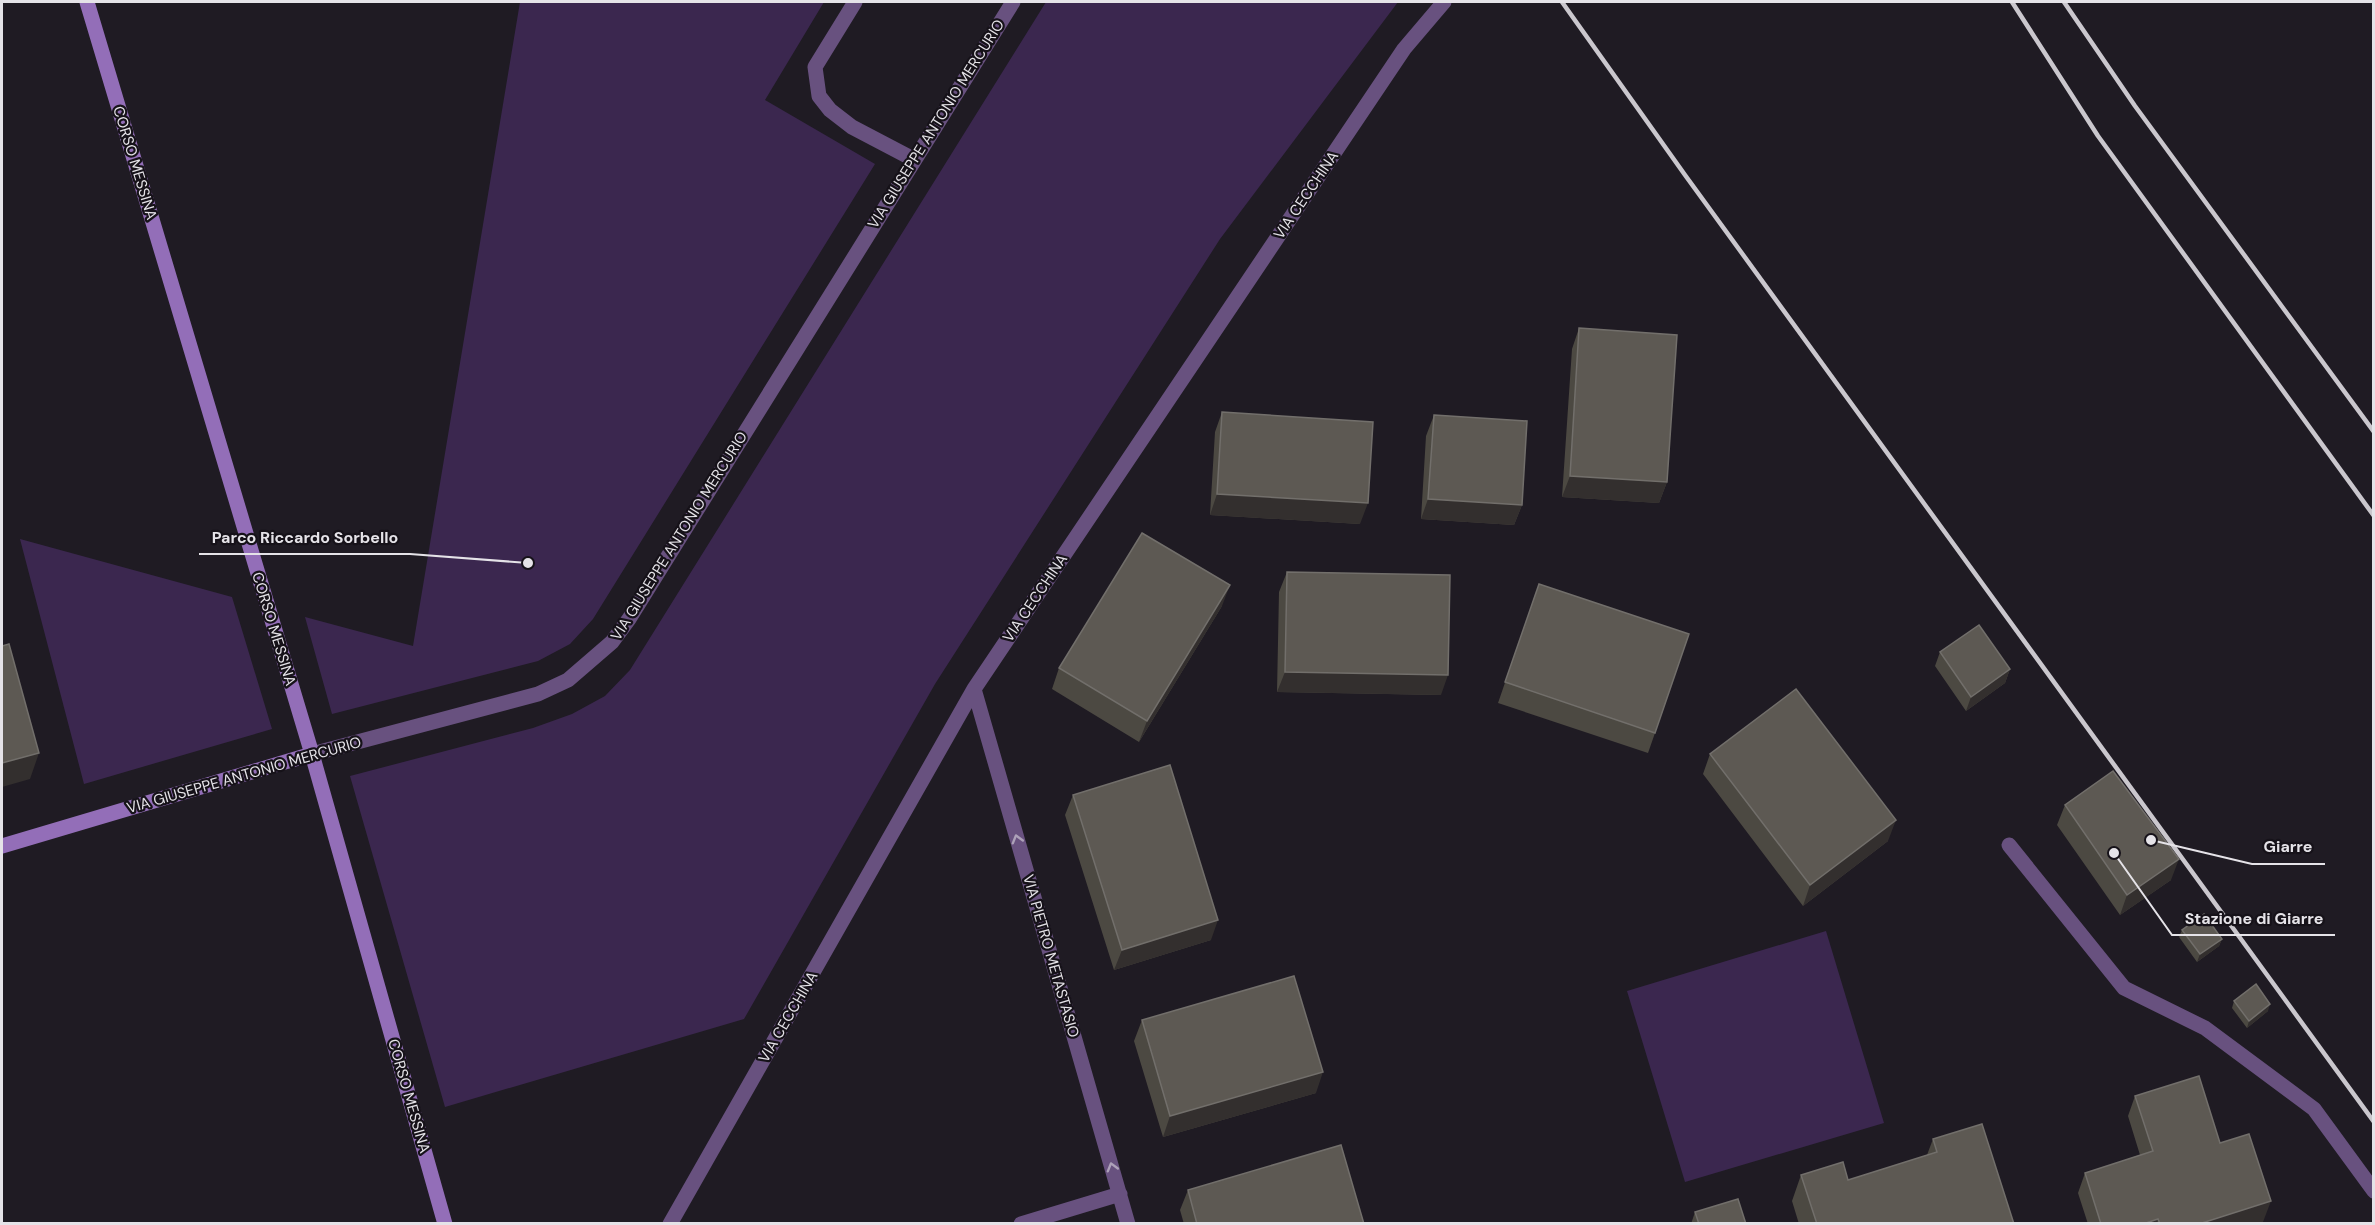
<svg xmlns="http://www.w3.org/2000/svg" width="2375" height="1225" viewBox="0 0 2375 1225" font-family="'DM Sans',sans-serif">
	<style>
		.green { fill: #3b274f }
		.lines { fill: none; stroke-linecap: round; stroke-linejoin: round }
		.street { stroke: #68517f; stroke-width: 15 }
		.secondary { stroke: #936eb8; stroke-width: 15 }
		.rail { stroke: #cac7cd; stroke-width: 4.5 }
		.wall { fill: #4c4942 }
		.shaded-wall { fill: #332f2e }
		.building { fill: #5d5953; stroke: #726f6b; stroke-width: 1.5 }
		.oneway { stroke: #ada1b9 }
		.labels { text-anchor: middle; dominant-baseline: central; stroke-width: 4.5; stroke-linejoin: round; paint-order: stroke }
		.street-label { font-size: 15px; fill: #e5e3e8; stroke: #161219 }
		.leader { fill: none; stroke: #e5e3e8; stroke-width: 2 }
		.callout-dot { fill: #e5e3e8; stroke: #161219; stroke-width: 2 }
		.callout-label { font-size: 16px; text-anchor: middle; font-weight: bold; fill: #e5e3e8; stroke: #161219; stroke-width: 4.5; stroke-linejoin: round; paint-order: stroke }
	</style>
	<rect width="100%" height="100%" fill="#1f1b23"/>
	<!-- green -->
	<path class="green" d="M520 2H824L765 100 875 164 593 619 570 644 538 661 332 714 305 617 413 646Z
		M1046 2H1398L1220 239 935 684 744 1019 445 1107 350 776 533 728 572 714 605 696 630 670Z
		M20 539 232 597 272 729 84 784Z
		M1826 931 1884 1123 1685 1182 1627 991Z"/>
	<g class="lines">
		<!-- street -->
		<path class="street" d="M855 2 815 67 819 96 830 110 852 127 913 159
			M974 689 1128 1224
			M312 754 538 694 568 680 612 642 629 619 1013 2
			M2009 845 2124 988 2205 1028 2314 1109 2374 1191
			M670 1224 974 689 1404 49 1444 2
			M1021 1224 1120 1194"/>
		<!-- secondary -->
		<path class="secondary" d="M87 2 312 754 445 1224
			M2 846 312 754"/>
		<!-- rail -->
		<path class="rail" d="M1562 2 1685 175 2374 1122
			M2012 2 2098 136 2374 516
			M2064 2 2135 106 2374 432"/>
	</g>
	<!-- wall -->
	<path class="wall" d="M1579 328 1667 482 1659 503 1562 497 1572 349Z
		M1222 412 1360 524 1210 515 1215 432Z
		M1434 415 1522 505 1514 525 1421 519 1426 436Z
		M1287 572 1441 695 1277 692 1279 592Z
		M1539 584 1655 733 1648 753 1498 703Z
		M1222 606 1139 742 1052 689 1059 668Z
		M1940 652 2010 669 2005 683 1966 711 1935 666Z
		M1710 754 1888 841 1803 906 1703 774Z
		M1073 795 1211 940 1114 970 1065 815Z
		M2065 805 2171 880 2120 915 2057 825Z
		M2182 930 2222 939 2219 946 2197 962 2179 937Z
		M2234 1001 2268 1011 2247 1028 2232 1008Z
		M1142 1020 1316 1093 1163 1137 1134 1041Z
		M2135 1096 2220 1143 2263 1222 2257 1224H2088L2078 1193 2085 1173 2140 1155 2128 1116Z
		M1933 1139 2014 1224H1799L1792 1201 1801 1175 1848 1180 1927 1155Z
		M1188 1190 1364 1224H1184L1180 1210Z
		M1695 1212 1746 1224H1691Z"/>
	<!-- shaded-wall -->
	<path class="shaded-wall" d="M1570 476 1667 482 1659 503 1562 497Z
		M1217 494 1368 503 1360 524 1210 515Z
		M1428 499 1522 505 1514 525 1421 519Z
		M1230 585 1222 606 1139 742 1147 721Z
		M2010 669 2005 683 1966 711 1971 697Z
		M1285 672 1448 675 1441 695 1277 692Z
		M39 753 30 779 2 787V763Z
		M1896 820 1888 841 1803 906 1810 885Z
		M2179 859 2171 880 2120 915 2127 895Z
		M1218 920 1211 940 1114 970 1122 950Z
		M2222 939 2219 946 2197 962 2200 954Z
		M2270 1004 2268 1011 2247 1028 2249 1021Z
		M1323 1072 1316 1093 1163 1137 1170 1116Z
		M2271 1201 2263 1222 2257 1224H2199Z
		M2158 1219 2157 1224H2143Z"/>
	<!-- building -->
	<path class="building" d="M1579 328 1677 335 1667 482 1570 476Z
		M1222 412 1373 422 1368 503 1217 494Z
		M1434 415 1527 421 1522 505 1428 499Z
		M1142 533 1230 585 1147 721 1059 668Z
		M1287 572 1450 575 1448 675 1285 672Z
		M1539 584 1689 634 1655 733 1505 682Z
		M1979 625 2010 669 1971 697 1940 652Z
		M9 644 39 753 2 763V646Z
		M1796 689 1896 820 1810 885 1710 754Z
		M1170 765 1218 920 1122 950 1073 795Z
		M2113 771 2179 859 2127 895 2065 805Z
		M2204 914 2222 939 2200 954 2182 930Z
		M1294 976 1323 1072 1170 1116 1142 1020Z
		M2256 984 2270 1004 2249 1021 2234 1001Z
		M2199 1076 2220 1143 2249 1134 2271 1201 2199 1224H2160L2158 1219 2143 1224H2101L2085 1173 2153 1151 2135 1096Z
		M1982 1124 2014 1224H1817L1801 1175 1843 1162 1848 1180 1937 1152 1933 1139Z
		M1341 1145 1364 1224H1197L1188 1190Z
		M1738 1199 1746 1224H1699L1695 1212Z"/>
	<!-- one-way arrows -->
	<defs><path id="oneway-chevron" d="M-2-3.5L2.5 0L-2 3.5" fill="none" stroke-width="1.6" stroke-linecap="round" stroke-linejoin="round" transform="scale(1.5)"/></defs>
	<g class="oneway">
		<use href="#oneway-chevron" transform="translate(1017 839) rotate(-106)"/>
		<use href="#oneway-chevron" transform="translate(1112 1167) rotate(-106)"/>
	</g>
	<g class="labels">
		<!-- street labels -->
		<g class="street-label">
			<text transform="translate(936 124) rotate(-58)">VIA GIUSEPPE ANTONIO MERCURIO</text>
			<text transform="translate(135 163) rotate(73)">CORSO MESSINA</text>
			<text transform="translate(1306 195) rotate(-56)">VIA CECCHINA</text>
			<text transform="translate(679 536) rotate(-58)">VIA GIUSEPPE ANTONIO MERCURIO</text>
			<text transform="translate(1035 598) rotate(-56)">VIA CECCHINA</text>
			<text transform="translate(274 629) rotate(73)">CORSO MESSINA</text>
			<text transform="translate(244 775) rotate(-16)">VIA GIUSEPPE ANTONIO MERCURIO</text>
			<text transform="translate(1051 956) rotate(74)">VIA PIETRO METASTASIO</text>
			<text transform="translate(788 1017) rotate(-60)">VIA CECCHINA</text>
			<text transform="translate(409 1096) rotate(74)">CORSO MESSINA</text>
		</g>
	</g>
	<!-- callouts -->
	<path class="leader" d="M528 563L410 554H199M2151 840L2252 864H2325M2114 853L2172 935H2335"/>
	<g class="callout-dot">
		<circle cx="528" cy="563" r="6"/>
		<circle cx="2151" cy="840" r="6"/>
		<circle cx="2114" cy="853" r="6"/>
	</g>
	<g class="callout-label">
		<text x="305" y="543">Parco Riccardo Sorbello</text>
		<text x="2288" y="852">Giarre</text>
		<text x="2254" y="924">Stazione di Giarre</text>
	</g>
	<!-- border -->
	<rect width="2375" height="1225" fill="none" stroke="#e5e3e8" stroke-width="6"/>
</svg>
